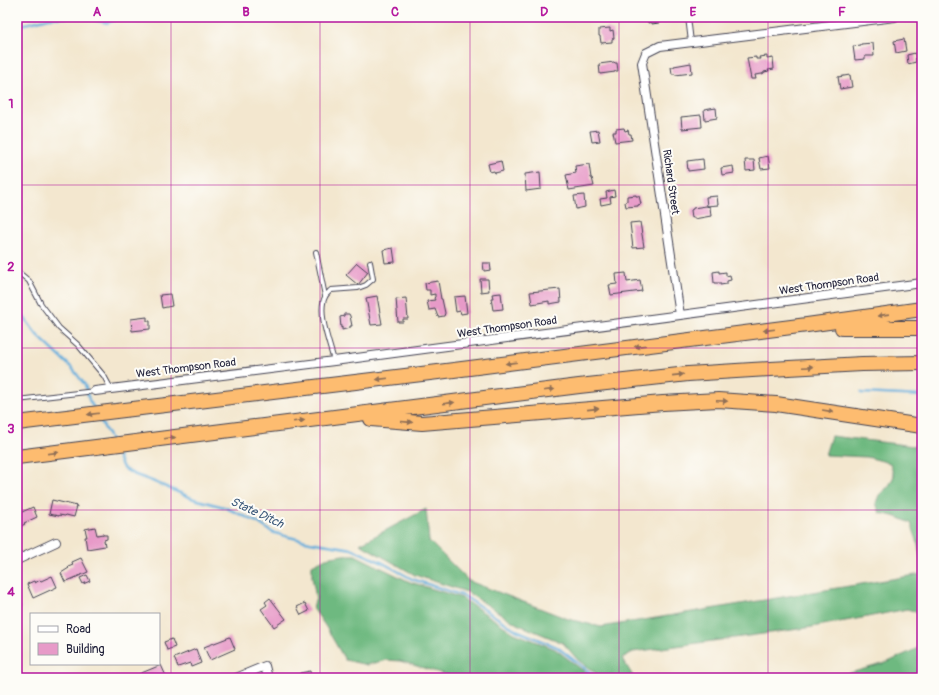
<svg xmlns="http://www.w3.org/2000/svg" width="939" height="695" viewBox="0 0 939 695" font-family="Pangolin,sans-serif">
	<style>
		.forest { fill: #6eb980; stroke: #486e5e }
		.lines { fill: none; stroke-linecap: round; stroke-linejoin: round }
		.stream { stroke: #65aedc; stroke-width: 2.5 }
		.building { fill: #e79ac8 }
		.service-casing { stroke: #414051; stroke-width: 6 }
		.minor-casing { stroke: #414051; stroke-width: 10 }
		.motorway-casing { stroke: #414051; stroke-width: 16 }
		.service { stroke: #fff; stroke-width: 4 }
		.minor { stroke: #fff; stroke-width: 8 }
		.motorway { stroke: #fdbc70; stroke-width: 14 }
		.oneway { fill: #906f56 }
		.grid { fill: none; stroke: #b5179e; stroke-width: 1; stroke-opacity: 0.55 }
		.labels { text-anchor: middle; dominant-baseline: central; stroke-width: 4; stroke-linejoin: round; paint-order: stroke }
		.street-label { font-size: 11px; fill: #22223b; stroke: #fdfcf7 }
		.water-label { font-size: 12px; font-style: italic; fill: #3d5a7b; stroke: #fdfcf7 }
		.neatline { fill: none; stroke: #b5179e; stroke-width: 1.5 }
		.grid-label { font-size: 13px; text-anchor: middle; font-weight: bold; fill: #b5179e }
	</style>
	<rect width="100%" height="100%" fill="#fdfcf7"/>
	<filter id="ink" filterUnits="userSpaceOnUse"><feTurbulence type="fractalNoise" baseFrequency=".025" numOctaves="2"/><feDisplacementMap in="SourceGraphic" scale="8" xChannelSelector="R" yChannelSelector="G"/><feConvolveMatrix kernelMatrix="1 2 1 2 8 2 1 2 1" color-interpolation-filters="sRGB"/></filter>
	<filter id="wash" filterUnits="userSpaceOnUse"><feTurbulence type="fractalNoise" baseFrequency=".012" numOctaves="4" result="noise"/><feDisplacementMap in="SourceGraphic" scale="16" xChannelSelector="R" yChannelSelector="G"/><feGaussianBlur stdDeviation="0.9" result="paint"/><feColorMatrix in="noise" values="0 0 0 0 0 0 0 0 0 0 0 0 0 0 0 0 0 1.4 0 .05"/><feComposite in="paint" operator="in"/></filter>
	<g filter="url(#wash)">
		<rect width="100%" height="100%" fill="#f3e7cf"/>
		<!-- forest -->
		<path class="forest" d="M831 436 922 447V566L917 540 911 523 897 517 880 513 876 503 879 495 889 486 894 476 890 463 867 457 825 455Z
			M426 509 429 541 469 581 568 619 601 627 922 574V626L917 612 907 609 862 618 806 628 633 652 622 658 634 678H602L578 660 563 643 517 624 467 592 415 575 360 544Z
			M343 555H355L410 582 462 598 514 633 555 649 593 678H457L400 661 386 660 367 665 345 660 326 627 313 608 316 598 312 577V565L326 558Z
			M922 641V678H834L846 674 886 663 916 649Z"/>
		<g class="lines">
			<!-- stream -->
			<path class="stream" d="M83 17 107 23 124 17
				M17 26 49 18 77 17
				M17 310 21 313 37 335 72 368 85 385 89 400 95 410
				M861 393 922 396
				M99 418 111 440
				M115 450 123 468 133 474 152 481 194 499 224 507 257 522 272 532 285 536 310 542 352 549 383 563 412 579 464 596 516 630 557 647 597 678"/>
		</g>
		<g id="blocks">
			<!-- building -->
			<path class="building" d="M647 17H677V18L659 20V23L652 24V22L648 23Z
				M610 28V31L613 30 614 38 612 39V42L601 43 600 36H599V29Z
				M904 39 906 51 896 53 894 41Z
				M873 43 874 56H865V59L855 60 853 46 861 45V44Z
				M915 53 916 62 908 64 907 55Z
				M767 56V59L773 58 774 69 768 70 769 71 764 72V73L762 74 755 75 756 79H751L747 58 756 57V59H760L759 57Z
				M614 62 615 63H617L618 71H615V72L600 74 599 64Z
				M691 63 692 73 675 75V74H672L671 67H674V66Z
				M850 75 852 87 840 89 838 77Z
				M716 108 717 118 705 120 704 110Z
				M701 115 702 127 682 129 681 117Z
				M624 128 625 131 628 130 629 134H631L632 140 615 142 613 132H616V129Z
				M598 130 600 141 592 142 590 131Z
				M768 156 770 168 761 169 759 158Z
				M703 159 704 169 688 171 687 161Z
				M745 160H754L755 170 746 171Z
				M501 161 503 171 495 173 494 171 490 172 488 164Z
				M589 164 591 178H592L594 186 569 190 566 175 576 173 575 166Z
				M733 166 734 173 722 175 721 168Z
				M540 172 541 189 526 191 525 174Z
				M614 190 615 196 610 197 611 203 601 205 600 199 607 198 606 192Z
				M584 195 585 207 576 209 574 196Z
				M636 195V196H639L641 204 638 205V206L626 207 625 202 627 201V196Z
				M717 196 718 205 707 206 706 197Z
				M706 206 710 207 711 216 694 219V217L692 218 691 210 693 209V208Z
				M640 222 644 247 633 248 630 223Z
				M393 248 395 262 385 263 383 250Z
				M357 263 368 272 358 285 346 275Z
				M483 263H490L491 270 484 271Z
				M719 271V273L726 272V276L730 275 731 280 727 281V284L720 285V283H714L713 272Z
				M626 273 627 282 640 280 642 291 611 295 609 285 617 284 616 274Z
				M480 279H488L489 291 481 292Z
				M438 281 441 299H442L445 313 444 316 438 317 435 309 429 310 427 301 435 300 434 298 435 297V294L430 295V290H426L425 283Z
				M560 289 561 302 549 304V301L532 304 530 292Z
				M501 293 503 309 493 310 491 298H493L492 294Z
				M170 294 172 306 162 308 160 295Z
				M377 296 382 324 371 325 366 298Z
				M465 296 467 313 461 314 460 311 456 312 454 297Z
				M406 298 408 319H403V322H398L396 299Z
				M344 314H349L350 316 352 326H350V328L342 330V327L341 328 340 317 344 316Z
				M147 317V321H150V329L132 331 131 319Z
				M52 500 77 506 74 517 66 515 65 516 59 515V516L49 514Z
				M33 507 37 517 24 523 25 524 17 528V511L21 509 22 512Z
				M95 527 97 535 103 534V535H107V539L104 540 105 546 87 549 85 537H87L85 529Z
				M81 558 88 572 65 582 61 573 69 568 68 567 73 565 72 562Z
				M87 575 90 581 83 584 80 578Z
				M52 576 57 587 33 598 27 584 34 581 35 583 40 580 41 581Z
				M17 596 20 604H19L21 608 17 610Z
				M270 598 286 619 274 627 261 609 267 605 265 602Z
				M305 603 309 611 301 615 297 607Z
				M230 637 235 649 210 660 204 647Z
				M172 639 175 647 167 650 164 642Z
				M196 649 201 663 191 667 190 663 178 667 174 658Z
				M161 665 166 676 162 678H141L139 674Z
				M310 671 311 678H301L300 673Z"/>
		</g>
	</g>
	<g filter="url(#ink)">
		<use href="#blocks" fill-opacity="0" stroke="#414051" stroke-width="1"/>
		<g class="lines">
			<!-- service casing -->
			<g class="service-casing">
				<path id="service" d="M688 17 691 42
					M316 252 325 296
					M17 271 29 281 41 304 59 328 78 345 104 376 111 389
					M334 361C330 345 317 312 325 297 326 294 329 292 331 290L358 288 366 285 373 279 370 262
					M17 400 95 391"/>
			</g>
			<!-- minor casing -->
			<g class="minor-casing">
				<path id="minor" d="M680 315 642 63 646 53 660 46 895 17
					M95 391 334 361 922 283
					M17 560 56 542
					M236 678 265 666 268 678"/>
			</g>
			<!-- motorway casing -->
			<g class="motorway-casing">
				<path id="motorway" d="M842 328H922
					M371 419 422 423 663 403 718 400 776 404 922 426
					M17 423 438 372 807 325 922 309
					M17 457 579 386 688 374 752 370 862 364 922 363"/>
			</g>
			<!-- service -->
			<use href="#service" class="service"/>
			<!-- minor -->
			<use href="#minor" class="minor"/>
			<!-- motorway -->
			<use href="#motorway" class="motorway"/>
		</g>
		<!-- one-way arrows -->
		<defs><path id="oneway-solid" d="M-6-.8H1V-3.2L6.5 0L1 3.2V.8H-6Z"/></defs>
		<g class="oneway">
			<use href="#oneway-solid" transform="translate(883 315) rotate(172)"/>
			<use href="#oneway-solid" transform="translate(769 330) rotate(173)"/>
			<use href="#oneway-solid" transform="translate(640 346) rotate(173)"/>
			<use href="#oneway-solid" transform="translate(511 363) rotate(173)"/>
			<use href="#oneway-solid" transform="translate(808 367) rotate(-3)"/>
			<use href="#oneway-solid" transform="translate(678 375) rotate(-6)"/>
			<use href="#oneway-solid" transform="translate(382 379) rotate(173)"/>
			<use href="#oneway-solid" transform="translate(549 390) rotate(-7)"/>
			<use href="#oneway-solid" transform="translate(722 401) rotate(2)"/>
			<use href="#oneway-solid" transform="translate(449 403) rotate(-7)"/>
			<use href="#oneway-solid" transform="translate(593 409) rotate(-6)"/>
			<use href="#oneway-solid" transform="translate(828 411) rotate(9)"/>
			<use href="#oneway-solid" transform="translate(93 414) rotate(173)"/>
			<use href="#oneway-solid" transform="translate(299 421) rotate(-7)"/>
			<use href="#oneway-solid" transform="translate(407 422) rotate(5)"/>
			<use href="#oneway-solid" transform="translate(170 438) rotate(-7)"/>
			<use href="#oneway-solid" transform="translate(53 453) rotate(-7)"/>
		</g>
	</g>
	<!-- grid -->
	<path class="grid" d="M171 17V678M320 17V678M470 17V678M619 17V678M768 17V678M17 185H922M17 348H922M17 510H922"/>
	<g class="labels">
		<!-- street labels -->
		<g class="street-label">
			<text transform="translate(671 182) rotate(82)">Richard Street</text>
			<text transform="translate(829 284) rotate(-8)">West Thompson Road</text>
			<text transform="translate(507 327) rotate(-8)">West Thompson Road</text>
			<text transform="translate(186 368) rotate(-7)">West Thompson Road</text>
		</g>
		<!-- water labels -->
		<g class="water-label">
			<text transform="translate(257 513) rotate(25)">State Ditch</text>
		</g>
	</g>
	<!-- margin -->
	<rect width="939" height="695" fill="none" stroke="#fdfcf7" stroke-width="44"/>
	<!-- legend -->
	<rect x="30" y="613" width="130" height="52" fill="#fdfcf7" stroke="#a5a5ac"/>
	<rect x="38" y="626" width="20" height="6" fill="#ffffff" stroke="#a5a5ac"/>
	<text x="66" y="633" font-size="12" fill="#22223b">Road</text>
	<rect x="38" y="643" width="20" height="12" fill="#e79ac8" stroke="#a5a5ac"/>
	<text x="66" y="653" font-size="12" fill="#22223b">Building</text>
	<rect x="22" y="22" width="895" height="651" class="neatline"/>
	<g class="grid-label">
		<text x="97" y="16">A</text>
		<text x="246" y="16">B</text>
		<text x="395" y="16">C</text>
		<text x="544" y="16">D</text>
		<text x="693" y="16">E</text>
		<text x="842" y="16">F</text>
		<text x="11" y="108">1</text>
		<text x="11" y="271">2</text>
		<text x="11" y="433">3</text>
		<text x="11" y="596">4</text>
	</g>
</svg>
